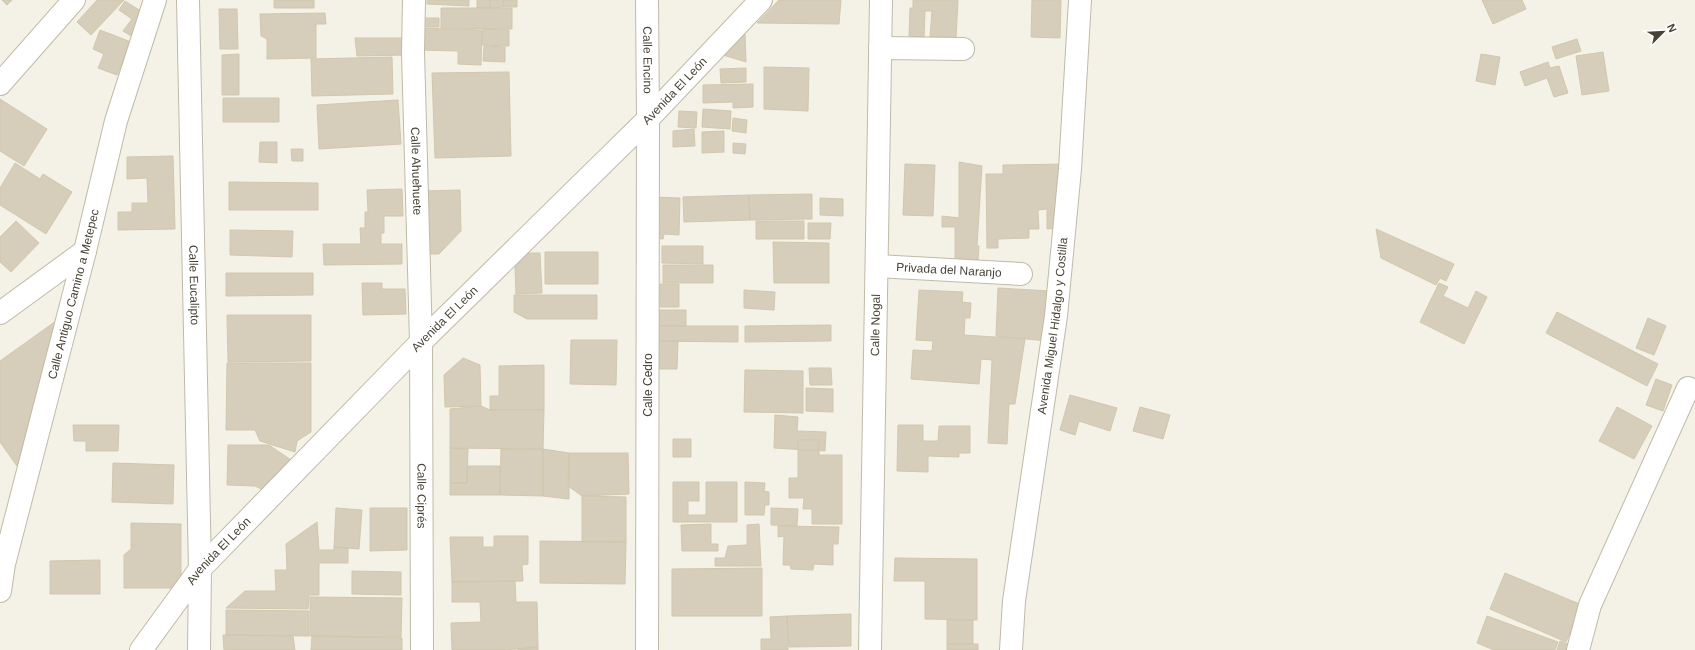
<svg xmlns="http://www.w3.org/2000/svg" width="1695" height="650" viewBox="0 0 1695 650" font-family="Helvetica,sans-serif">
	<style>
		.building { fill: #d6ceba; stroke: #d1c7ad }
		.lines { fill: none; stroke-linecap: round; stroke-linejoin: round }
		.minor-casing { stroke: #c0baa8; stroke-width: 24 }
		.minor { stroke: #fff; stroke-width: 22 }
		.labels { text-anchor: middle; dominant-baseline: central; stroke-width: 3.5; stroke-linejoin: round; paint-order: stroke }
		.street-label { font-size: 12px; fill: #474235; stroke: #fff }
	</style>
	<rect width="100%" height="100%" fill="#f4f1e6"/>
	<!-- building -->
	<path class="building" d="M2 0H12L7 5Z
		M97 0H124L91 35 77 22Z
		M274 0H314V8H274Z
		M427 0H469V6L427 4Z
		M477 0H490V8H477Z
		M490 0H503L504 7 490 8Z
		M503 0H517V7H504Z
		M779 0H841L839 24 757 23Z
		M913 0H958L956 38 930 37 932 11H925L924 37 909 36 910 8H913Z
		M1032 0H1061L1060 38 1031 37Z
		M1482 0H1522L1526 9 1493 24Z
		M125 1 144 13 133 37 123 31 132 19 119 10Z
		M441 8H512V29L441 28Z
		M219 9H237L238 49H220Z
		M325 13 326 24H316V58L267 59V39L261 36 260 14Z
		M420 18H439V27H421Z
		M420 28 482 30 481 65 458 64V51L420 50Z
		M483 29 509 30V46L482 45Z
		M100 30 131 42 117 75 98 68 104 54 93 49Z
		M745 34 746 62 723 55Z
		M355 38H404L405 55 357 56Z
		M1577 39 1581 51 1556 59 1552 47Z
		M484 46 505 47V62L483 61Z
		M1603 52 1609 91 1582 95 1576 56Z
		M239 54V95H222V55Z
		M1481 54 1500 57 1495 85 1476 81Z
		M392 57 393 94 312 96 311 59Z
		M1548 62 1550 68 1559 66 1568 93 1554 97 1547 78 1525 86 1520 72Z
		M764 67 809 68 808 111 764 109Z
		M746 68V82L721 83 720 69Z
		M509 72 511 156 435 158 432 73Z
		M753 84V107L733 108V102L703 103V85Z
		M223 98H279V122H223Z
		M0 99 47 129 24 166 0 151Z
		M398 100 401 144 319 149 317 105Z
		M703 109 731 111 730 129 702 127Z
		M679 111 697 112 696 128 678 127Z
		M733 118 747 120 746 133 732 131Z
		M694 129 695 146 673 147V131Z
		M724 131V152L702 153V132Z
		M260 142H277V163L259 162Z
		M733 143 746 144 745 154 733 153Z
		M291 149H303V161H292Z
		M173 156 175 229 118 230V212H132V203H148L147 178 127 179V157Z
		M959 162 982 166 977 246H979L978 260 955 261V227H942V216L959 218Z
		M15 163 40 179 43 174 72 192 46 234 0 205V188Z
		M905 164 935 165 933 216 903 215Z
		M1065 164 1063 228 1047 229V209L1038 210 1039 229H1029V238L998 239V248H987L986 174H1003V165Z
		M229 182 318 183V210H229Z
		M402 189 403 216H384V233H381V244H402V264L324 265 323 244H361L360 228H365V212H368L367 190Z
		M460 190 461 231 439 254H427L425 191Z
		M812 194V219L750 220 749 195Z
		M749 195 750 220 684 222 683 197Z
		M653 197 680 198 679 235 664 234 663 239 652 238Z
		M820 198 843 199V216L820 215Z
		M16 221 39 243 11 272 0 262V237Z
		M756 221H804V239H756Z
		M808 223H831L830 239H808Z
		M1376 229 1454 264 1446 281 1440 278 1436 285 1381 258Z
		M230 230 293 231 292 257 230 255Z
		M773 242 829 243V283H774Z
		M662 246H703V264L662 263Z
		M545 252H598V284H545Z
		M524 253H540L542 293 516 294 515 266Z
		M663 265H713V283H663Z
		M226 273H313V295L226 296Z
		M362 283H382V289H405L406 314 363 315Z
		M1439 283 1448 287 1443 296 1468 308 1476 291 1487 297 1464 344 1420 322Z
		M660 284H679V307H660Z
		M998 288 1050 291 1047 341 996 336Z
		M744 290 775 292 774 310 744 308Z
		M919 290 963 292 962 302 971 303 970 318H965L964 335 1025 339 1015 404H1009L1007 444 988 443 992 360 981 359 979 384 911 379 913 350 932 351 933 341 916 340Z
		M514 295H597V319H527L514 312Z
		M656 310H686V326H656Z
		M1557 312 1658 364 1647 386 1546 333Z
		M227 315H311V361L228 362Z
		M1648 318 1666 326 1654 355 1636 348Z
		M56 321 17 466 0 442V361Z
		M831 325V341L745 342V326Z
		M654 326H738V342L654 341Z
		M571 340H617L616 385 570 384Z
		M654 341H678L677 369H652Z
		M463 358 480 365 481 406 445 407 444 375Z
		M227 363H311V432L297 441 295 452 260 441 255 430H226Z
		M544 365V410H490V396H499V366Z
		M809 368H831L832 385H810Z
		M745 370 803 371V413L744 412Z
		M1656 379 1672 385 1663 411 1646 405Z
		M806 388 833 389V412L806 411Z
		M1070 395 1117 408 1110 431 1079 421 1075 435 1060 430Z
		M481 406 490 410H544L543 449 450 448V409Z
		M1140 407 1170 415 1163 439 1133 431Z
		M1617 407 1652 426 1634 459 1599 441Z
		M775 415 798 417 797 431 826 432 825 451 774 448Z
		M73 425H119L118 451H86V441H74Z
		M898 425H923V441H938L939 426H970V453H959V457L928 456V472L897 471Z
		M673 439H691V457H673Z
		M798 440H819V455H842V524H812V509H803L804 498H789V478H798Z
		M228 445H269L291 460 270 493 255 486 227 485Z
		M450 448 468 449 467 483H450Z
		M501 449H543V496L500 495Z
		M543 449 569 453V499L543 496Z
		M569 453H628L629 494 582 496 568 486Z
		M113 463 174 465 173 504 112 502Z
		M467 466H500V495H450V483H467Z
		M673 482H699V501H688V515H706V482H737V522H673Z
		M745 482 765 483 764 491 769 492V505H765L764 515H745Z
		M582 496 626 497V542H582Z
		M336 508 362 510 359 549 334 547Z
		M370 508H407V550L370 551Z
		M771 508 798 509 797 526 771 525Z
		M317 522 319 550H334V547L348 548V563H319V595H309L308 609 226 608 245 591H276L275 570H287L286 544Z
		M131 523 181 524V588H124V555L131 549Z
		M711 524V544H718V551H682L681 525Z
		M759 524 761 566H715V558H725L728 546 747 545V525Z
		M778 526 839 527 838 544H833V565L814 564 813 570 791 569 790 565H783L784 536 778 537Z
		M494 536H528V564L522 565 523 581 452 582 450 537H483V547H494Z
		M540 541 626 542 625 584 540 583Z
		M895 558 977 559V620L925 619V581H894Z
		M100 560V594H50V561Z
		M762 568V616H672V569Z
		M352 571 401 572V595L352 594Z
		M1505 573 1582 605 1566 642 1490 609Z
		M515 581 516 602H537L538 647 505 650H452L451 623 481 622 480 602H452V582Z
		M310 597 402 598 401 637 310 636Z
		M226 610 309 611V636L226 635Z
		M851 614V646L789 647 787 616Z
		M787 616 788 650H761V639H771L770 617Z
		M1487 616 1558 642 1555 650H1494L1477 643Z
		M947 620H973V644H947Z
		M223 635 293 636 295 650H224Z
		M312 636 402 638V650H311Z
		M1560 641 1577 648 1576 650H1557Z
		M947 644H978V650H947Z
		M538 647V650H518V649Z"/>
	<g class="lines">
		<!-- minor casing -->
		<g class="minor-casing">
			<g id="minor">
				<path id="s1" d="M188 0 200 569 199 650"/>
				<path id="s2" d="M414 0 413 52 421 342 422 650"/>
				<path id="s3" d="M647 0 648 119 647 650"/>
				<path d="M880 48 963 49"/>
				<path d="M0 84 74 0"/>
				<path id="s4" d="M877 266 1021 274"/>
				<path d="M0 313 85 251"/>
				<path id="s5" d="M0 591 4 564 85 251 116 121 155 0"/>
				<path id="s6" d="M141 650 200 569 421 342 648 119 761 0"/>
				<path id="s7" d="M870 650 881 0"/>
				<path id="s8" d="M1011 650 1014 601 1056 316 1070 169 1080 0"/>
				<path d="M1578 650 1590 605 1688 388"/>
			</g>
		</g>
		<!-- minor -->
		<use href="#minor" class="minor"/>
	</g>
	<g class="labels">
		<!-- street labels -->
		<g class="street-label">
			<text stroke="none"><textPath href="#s3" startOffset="60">Calle Encino</textPath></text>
			<text stroke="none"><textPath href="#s6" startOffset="774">Avenida El León</textPath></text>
			<text stroke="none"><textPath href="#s2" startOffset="171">Calle Ahuehuete</textPath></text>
			<text stroke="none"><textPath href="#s4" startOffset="72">Privada del Naranjo</textPath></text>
			<text stroke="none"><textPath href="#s1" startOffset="285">Calle Eucalipto</textPath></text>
			<text stroke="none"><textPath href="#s5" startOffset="306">Calle Antiguo Camino a Metepec</textPath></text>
			<text stroke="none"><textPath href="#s6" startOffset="450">Avenida El León</textPath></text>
			<text stroke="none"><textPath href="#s7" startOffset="325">Calle Nogal</textPath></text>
			<text stroke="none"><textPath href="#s8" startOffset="327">Avenida Miguel Hidalgo y Costilla</textPath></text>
			<text transform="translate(648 385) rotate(-90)">Calle Cedro</text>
			<text stroke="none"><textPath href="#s2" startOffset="496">Calle Ciprés</textPath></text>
			<text stroke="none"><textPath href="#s6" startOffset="126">Avenida El León</textPath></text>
		</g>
	</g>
	<!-- north arrow -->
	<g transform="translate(1663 32) rotate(66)" stroke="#ffffff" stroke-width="3" paint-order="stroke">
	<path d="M0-3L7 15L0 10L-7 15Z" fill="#474235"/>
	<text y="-6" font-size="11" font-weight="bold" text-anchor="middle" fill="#474235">N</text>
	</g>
</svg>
